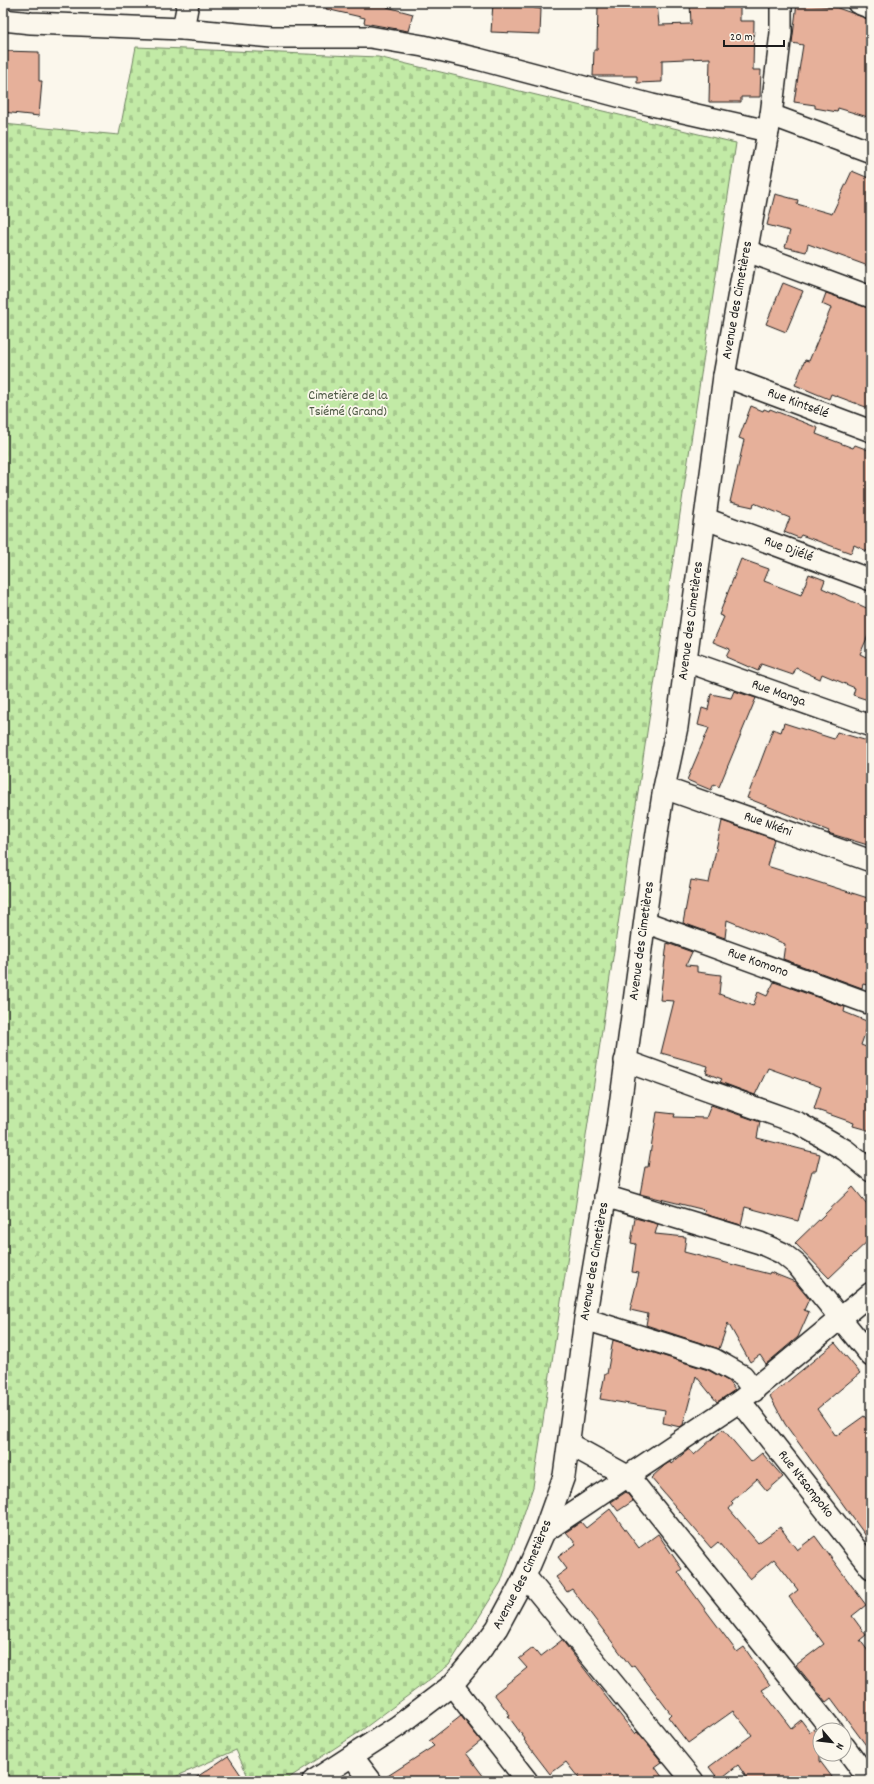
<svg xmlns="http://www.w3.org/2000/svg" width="874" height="1784" viewBox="0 0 874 1784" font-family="Dekko,sans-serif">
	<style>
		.cemetery { fill: url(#cemetery-stones); stroke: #6f8361 }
		.building { fill: #e6b09a; stroke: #1c1c1c }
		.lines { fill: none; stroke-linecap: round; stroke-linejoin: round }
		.minor-casing { stroke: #1c1c1c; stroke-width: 24 }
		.minor { stroke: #fbf7ec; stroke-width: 21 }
		.labels { text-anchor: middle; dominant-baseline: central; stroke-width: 3.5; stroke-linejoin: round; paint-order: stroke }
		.street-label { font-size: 14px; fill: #1c1c1c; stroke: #fbf7ec }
		.park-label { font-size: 14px; fill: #4e5a45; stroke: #fbf7ec }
	</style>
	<defs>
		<pattern id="cemetery-stones" width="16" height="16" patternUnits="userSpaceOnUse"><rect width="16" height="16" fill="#c2eaa6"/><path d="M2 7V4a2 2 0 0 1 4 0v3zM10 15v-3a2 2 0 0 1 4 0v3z" fill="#a6c88e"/></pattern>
	</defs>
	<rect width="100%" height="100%" fill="#fbf7ec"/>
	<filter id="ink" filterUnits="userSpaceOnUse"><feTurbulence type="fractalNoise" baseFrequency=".025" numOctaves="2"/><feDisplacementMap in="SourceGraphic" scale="8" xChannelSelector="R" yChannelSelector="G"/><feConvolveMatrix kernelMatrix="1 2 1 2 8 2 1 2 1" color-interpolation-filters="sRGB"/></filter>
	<g filter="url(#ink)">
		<!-- cemetery -->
		<path class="cemetery" d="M136 47 378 57 736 143 533 1487 501 1582 449 1665 358 1733 284 1781H250L236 1750 166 1781H3V124L119 135Z"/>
		<!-- building -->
		<path class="building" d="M327 3H388L387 7 413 14 408 31 364 23 365 18 326 9Z
			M493 3H534V8L541 9 540 34 491 32Z
			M598 3H657L659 25 691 24 690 3H740V21H754L753 70H761L760 97H741V102H709L710 58 662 60V82L637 83V76H593L594 50H597Z
			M797 3 835 7 871 20V118L838 108 837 112 815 108V105L794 102 803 45 792 43Z
			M3 51 39 52V81H42L39 116 3 112Z
			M852 171 871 179V267L808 244 806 252 785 247 790 231 767 225 775 194 798 200 797 204 832 214Z
			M783 283 803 291 786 332 766 324Z
			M826 293 871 309V409L831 394 829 399 795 385 805 360 809 361 831 308 822 304Z
			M751 406 763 411 764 409 769 411 770 409 818 428 816 434 853 448 855 445 871 451V553L854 545 851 553 801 535 799 538 784 532 790 518 754 503 753 507 730 502 744 440 739 438Z
			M741 559 769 569 764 581 801 595 809 574 825 580 822 588 871 610V629L860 654 866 657 869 649 871 650V701L853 695 855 688 822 674 820 679 796 668 793 675 761 664 758 671 726 657 730 649 713 642 724 617 719 615Z
			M734 691 756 698 719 787 714 784 711 790 687 780 709 728 698 725 702 708 708 710 711 694 731 698Z
			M784 723 834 739 837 732 871 742V846L828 833 829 831 747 798 773 729 781 732Z
			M722 821 774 839 767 866 871 899V986L863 984 862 988 783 959 785 944 727 920 725 938 683 923 691 880 709 883Z
			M667 943 692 952 686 965 697 966V972L721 975 719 994 753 1006 758 992 767 996 774 982 845 1007 844 1012 869 1022 861 1045 871 1049V1131L853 1126 854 1123 814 1109 821 1087 768 1068 755 1095 720 1082 722 1079 706 1073 708 1066 661 1053 674 1001 660 1000Z
			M711 1105 760 1122 757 1138 820 1154 816 1171H812L798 1221 745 1207 741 1225 704 1214 705 1210 640 1194 645 1167H648L657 1112 675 1114 674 1117 706 1118Z
			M853 1187 871 1209V1238L829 1278 795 1243Z
			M635 1218 658 1224 655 1234 686 1237 684 1252 769 1274 770 1272 795 1282 809 1299 804 1310 809 1312 798 1337 766 1364 760 1355 750 1362 728 1323 719 1349 646 1325 648 1314 630 1310 639 1273 632 1272 636 1244 631 1243Z
			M613 1340 708 1370 728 1381 735 1390 717 1402 696 1376 683 1425 680 1427 663 1423 665 1410 600 1399 605 1374H607Z
			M835 1343 860 1373 817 1409 836 1436 864 1416 871 1425V1543L785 1424 770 1396Z
			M723 1429 751 1462 762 1453 783 1477 767 1491 757 1479 731 1502 733 1504 729 1509 758 1543 780 1527 797 1550 815 1536 866 1605 852 1616 866 1635 860 1640 871 1655V1752L831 1698 826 1702 796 1665 824 1644 789 1597 798 1590 774 1559 750 1579 718 1542 711 1548 651 1478 665 1465 670 1462 671 1464 689 1449 694 1455Z
			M626 1492 633 1501 618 1511 611 1502Z
			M610 1509 639 1548 658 1534 682 1569 678 1572 707 1612 737 1652 744 1647 770 1685 762 1690 791 1728 801 1720 810 1732 814 1729 820 1737V1761L835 1781H749L738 1765 719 1780 709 1767 752 1735 733 1711 688 1743 668 1717 671 1714 634 1665 631 1667 572 1589 567 1592 556 1577 567 1569 558 1557 576 1544 566 1532 581 1522 586 1528Z
			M562 1640 635 1734 637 1732 662 1762 655 1767 665 1781H581L566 1762 550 1774 524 1740 525 1739 508 1716 510 1715 494 1694 527 1668 519 1659 533 1648 540 1657Z
			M461 1716 481 1741 466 1753 487 1781H383V1779L434 1746 429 1741Z
			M228 1756 245 1781H191Z"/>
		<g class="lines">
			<!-- minor casing -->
			<g class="minor-casing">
				<g id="minor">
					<path d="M858 3 871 8"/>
					<path d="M3 20 31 23 183 29 272 37H370L423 46 478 59 652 105 768 131"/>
					<path d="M183 29 188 3"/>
					<path d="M771 115 871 152"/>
					<path d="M747 251 871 297"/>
					<path id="s1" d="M724 376 871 431"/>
					<path id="s2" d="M706 519 871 580"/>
					<path id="s3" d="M686 661 871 726"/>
					<path id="s4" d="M664 788 871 861"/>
					<path id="s5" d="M645 922 871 1004"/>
					<path d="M625 1061 798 1123 845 1150 871 1171"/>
					<path d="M605 1196 760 1243 782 1253 797 1265 871 1356"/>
					<path d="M585 1319 713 1359 743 1376 754 1391"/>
					<path id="s6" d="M740 1401 871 1568"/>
					<path d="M569 1444 629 1477 832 1730"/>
					<path d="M544 1532 740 1401 871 1293"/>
					<path d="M525 1576 693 1781"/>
					<path d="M452 1685 527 1781"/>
					<path d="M844 1746 870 1781"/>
					<path d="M352 1756 371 1781"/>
					<path id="s7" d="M313 1781 398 1726 452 1685 477 1655 497 1628 525 1576 544 1532 564 1476 585 1319 617 1128 654 852 664 788 677 727 724 376 771 115 781 33V3"/>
				</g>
			</g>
			<!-- minor -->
			<use href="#minor" class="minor"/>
		</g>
	</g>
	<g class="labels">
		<!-- street labels -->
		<g class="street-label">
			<text stroke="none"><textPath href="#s7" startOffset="1597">Avenue des Cimetières</textPath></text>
			<text stroke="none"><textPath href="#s1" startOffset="79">Rue Kintsélé</textPath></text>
			<text stroke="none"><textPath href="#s2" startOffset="88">Rue Djiélé</textPath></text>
			<text stroke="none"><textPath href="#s7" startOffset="1273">Avenue des Cimetières</textPath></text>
			<text stroke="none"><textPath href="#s3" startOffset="98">Rue Manga</textPath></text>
			<text stroke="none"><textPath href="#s4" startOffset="110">Rue Nkéni</textPath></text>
			<text stroke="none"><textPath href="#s7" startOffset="949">Avenue des Cimetières</textPath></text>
			<text stroke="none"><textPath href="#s5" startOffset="120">Rue Komono</textPath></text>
			<text stroke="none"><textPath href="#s7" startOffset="625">Avenue des Cimetières</textPath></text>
			<text stroke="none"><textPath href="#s6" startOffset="106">Rue Ntsampoko</textPath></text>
			<text stroke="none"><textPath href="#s7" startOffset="301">Avenue des Cimetières</textPath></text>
		</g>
		<!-- park labels -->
		<g class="park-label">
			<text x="348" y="396">Cimetière de la<tspan x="348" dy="16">Tsiémé (Grand)</tspan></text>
		</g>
	</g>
	<!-- margin -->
	<rect width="874" height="1784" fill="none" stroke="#fbf7ec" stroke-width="16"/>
	<rect x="8" y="8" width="858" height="1768" fill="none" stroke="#1c1c1c" stroke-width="1.5" filter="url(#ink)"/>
	<!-- north arrow -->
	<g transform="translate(832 1742) rotate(118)"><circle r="19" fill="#fbf7ec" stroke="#a29f99"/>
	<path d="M0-3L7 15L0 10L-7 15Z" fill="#1c1c1c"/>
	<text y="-6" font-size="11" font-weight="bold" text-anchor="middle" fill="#1c1c1c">N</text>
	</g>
	<!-- scale -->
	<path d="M724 40v6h60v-6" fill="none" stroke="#1c1c1c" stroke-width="2"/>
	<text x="730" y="40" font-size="12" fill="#1c1c1c" stroke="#fbf7ec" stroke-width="3" paint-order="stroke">20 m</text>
</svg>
